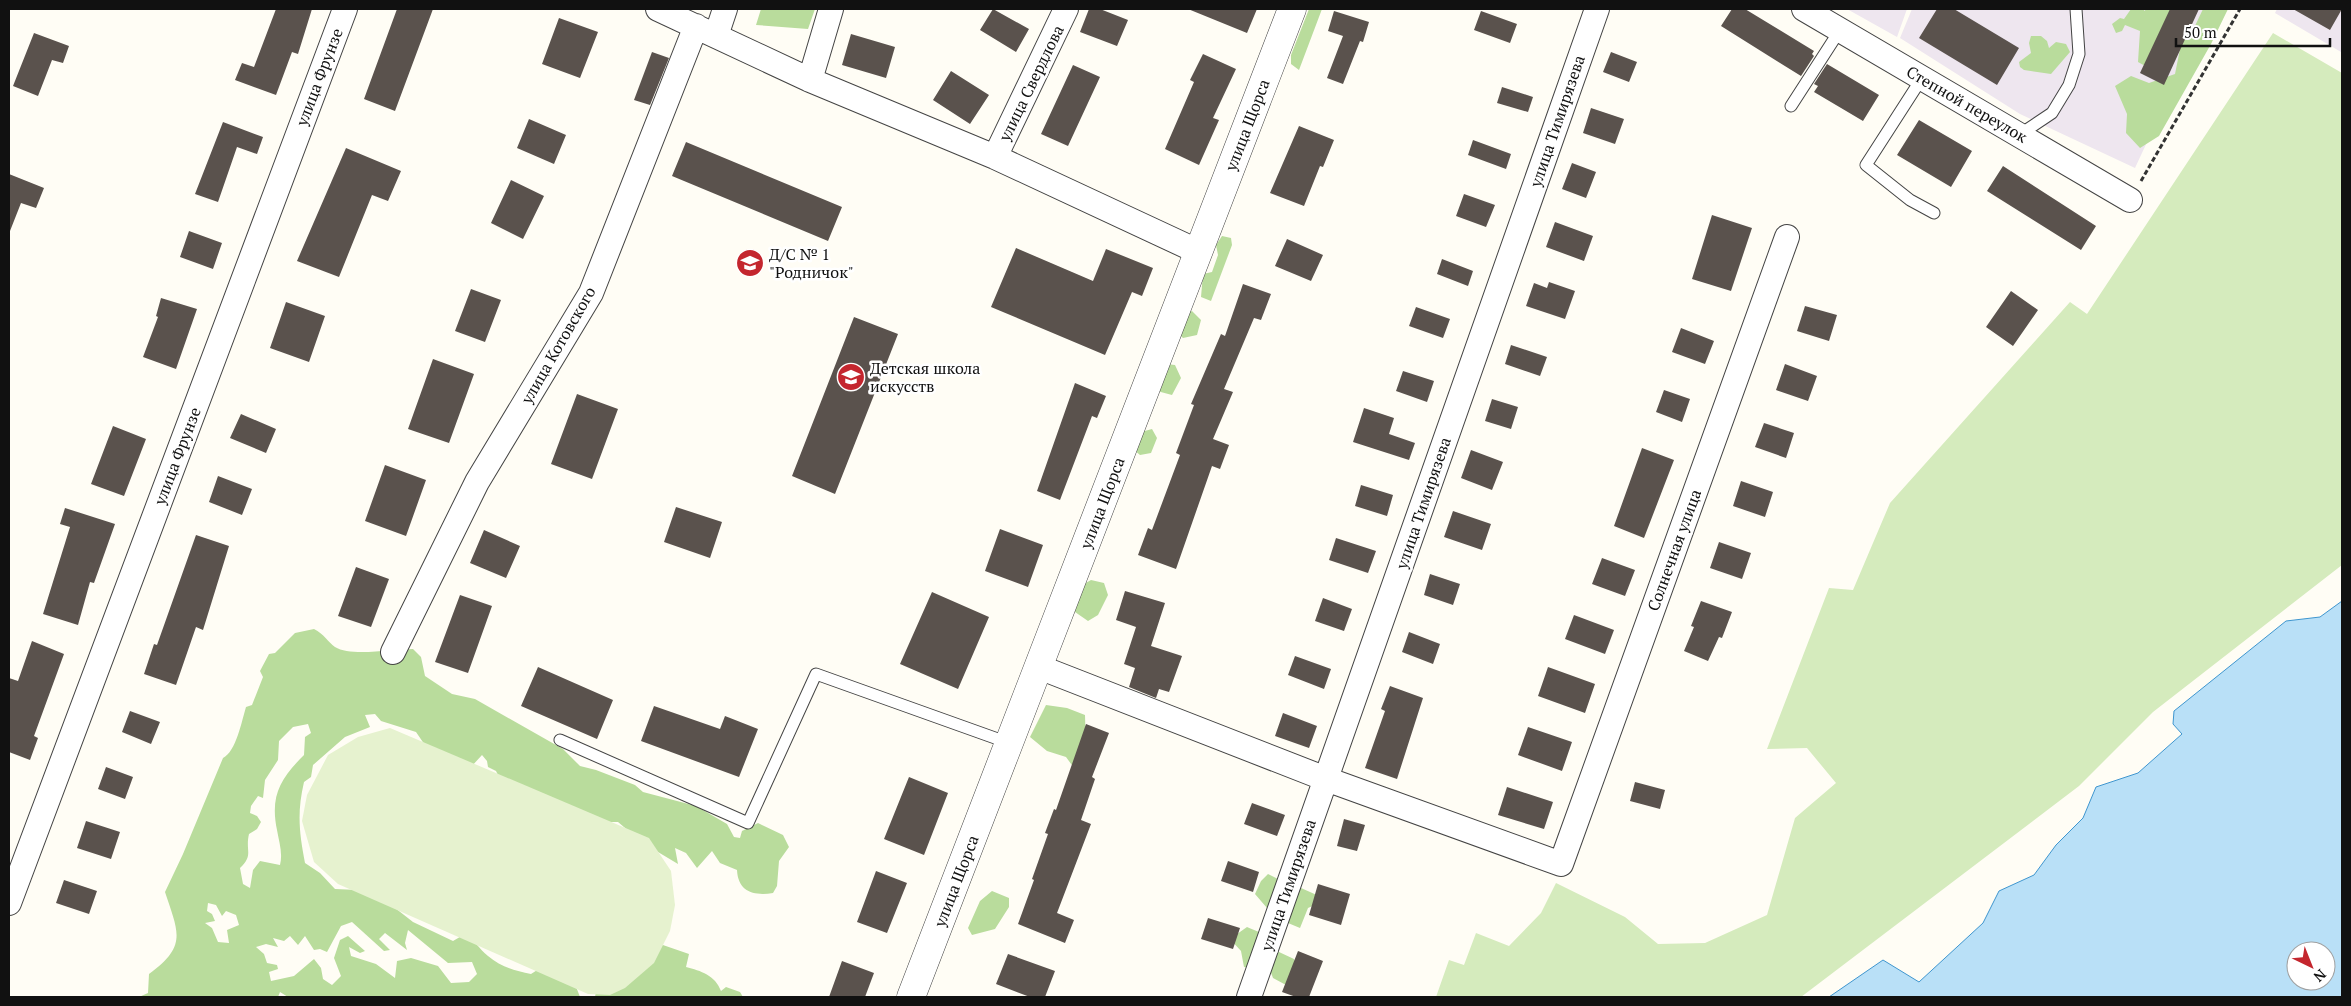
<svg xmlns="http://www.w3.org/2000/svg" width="2351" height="1006" viewBox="0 0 2351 1006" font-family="'PT Serif',serif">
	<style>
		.industrial { fill: #eee6ef }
		.green { fill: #d5ebbd }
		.forest { fill: #b9dc9c; fill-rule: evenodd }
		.pitch { fill: #e6f2cf }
		.water { fill: #b9e0f7; stroke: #3f96cf; fill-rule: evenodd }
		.building { fill: #5a524d }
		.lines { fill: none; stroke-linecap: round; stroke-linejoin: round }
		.service-casing { stroke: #444; stroke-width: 13 }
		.minor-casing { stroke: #444; stroke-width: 26 }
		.tertiary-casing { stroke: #444; stroke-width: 29 }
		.path { stroke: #333; stroke-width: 3; stroke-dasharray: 5 2.5; stroke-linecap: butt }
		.service { stroke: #fff; stroke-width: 11 }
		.minor { stroke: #fff; stroke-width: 24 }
		.tertiary { stroke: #fff; stroke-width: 28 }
		.labels { text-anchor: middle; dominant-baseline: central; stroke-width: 5; stroke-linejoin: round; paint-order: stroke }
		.street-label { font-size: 16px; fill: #111; stroke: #fff }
		.poi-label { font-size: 16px; fill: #111; stroke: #fff; text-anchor: start }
	</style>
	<rect width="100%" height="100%" fill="#fffdf5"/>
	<!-- industrial -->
	<path class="industrial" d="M1847 9H1907L1897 37Z
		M1912 9H2209L2135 168 2020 114 1900 38Z
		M2277 9H2342L2341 52 2275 13Z"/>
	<!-- green -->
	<path class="green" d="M2273 33 2342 73V565L2153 712 2079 786 1801 997H1436L1449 960 1464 965 1476 933 1509 946 1541 913 1556 883 1625 917 1658 944 1705 943 1767 915 1795 818 1836 783 1807 748 1767 749 1829 588 1853 590 1890 503 2070 302 2087 314Z"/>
	<!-- forest -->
	<path class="forest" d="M761 9H815L808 29 756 25Z
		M1309 9H1322L1299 70 1291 64V55Z
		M2131 9H2144V11L2147 9H2173L2147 67 2138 62 2140 31 2125 25 2122 31 2116 33 2112 24 2120 18 2124 19Z
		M2203 9H2228L2211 44 2159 136 2140 148 2126 133 2127 114 2115 86 2131 76 2149 83 2175 74 2182 39 2194 28Z
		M2031 36H2041L2047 41 2049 48 2056 42 2066 44 2070 52 2051 74 2024 70 2020 67 2019 62 2031 53 2029 43Z
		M1222 236 1231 238 1232 245 1211 301 1201 297 1203 274 1212 272 1218 255 1216 245Z
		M1192 311 1201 320 1197 335 1183 338 1178 333 1180 316Z
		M1166 364 1175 365 1181 378 1172 395 1157 391Z
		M1152 429 1157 438 1151 453 1140 455 1133 449 1141 432Z
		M1091 580 1104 583 1108 595 1098 615 1088 621 1075 612 1072 599 1075 589Z
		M314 629C324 634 328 642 335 647 351 657 392 649 413 649L421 657 425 676 452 694 475 699 563 749 580 766 596 770 635 785 643 792 696 806 727 824 734 837 740 838 742 831 758 823 783 835 789 847 779 861 777 886 773 893C754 896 738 892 737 870L720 863 712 851 697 868 686 853 675 848 678 864 643 843 618 822H589L501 781 496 771 488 767 487 761 482 755 471 767 431 754 416 732 381 721 375 714 365 715 370 727 345 737 313 765 311 777 304 782C297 812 299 832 305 863L320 873 335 889 358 890 390 904 413 922 453 941 465 934C475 940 479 949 488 956 501 967 515 971 531 974L542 967 575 984 580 997H288L280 992 278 997H139L148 993 149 974C188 946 178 932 165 892L183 854 223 758C236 752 242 720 246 707L252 705 263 677 260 671 269 654 275 653 295 633ZM308 724 311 733 305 737 304 755C280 779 270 796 277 830 279 842 283 853 280 865L260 861 253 870 250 888 243 884 240 868C254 855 245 851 249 834L257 829 261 822 257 816 250 813 251 806 258 796 263 798 265 780 278 760 279 741 293 727ZM208 903 216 905 222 916 226 911 236 915 239 925 227 930 229 943 218 942 212 928 205 923 215 921 212 914 207 911ZM352 922 384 951 390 950 379 939 385 933 407 950 405 943 408 930 448 963 472 962 477 974 469 982 451 983 438 966 411 958 397 961 395 978 376 964 351 956 349 947 360 953 365 951 348 936 340 940 334 958 341 976 332 985 323 979 321 968 314 959 294 976 271 981 269 972 278 969 277 965 267 963 264 954 256 947 266 944 278 947 273 938 284 941 290 936 298 945 305 936 314 950 320 949 327 952 341 926Z
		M1046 705 1067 708 1085 715 1086 749 1074 768 1066 757 1047 751 1030 737Z
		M1268 874 1278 879 1274 907 1267 908 1255 894 1261 881Z
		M1301 888 1319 896 1317 904 1308 908 1300 928 1288 923 1282 912 1290 892Z
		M992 891 1009 898V907L995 929 972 935 968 928 980 901Z
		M1247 927C1263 934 1272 935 1279 952L1294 959 1297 966 1286 985 1273 978 1270 970 1244 967 1241 951 1230 939Z
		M660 944 689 954 686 967C701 971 715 975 721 991L726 987 740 992 743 997H595L597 986Z"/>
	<!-- pitch -->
	<path class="pitch" d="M390 728 649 838 671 871 675 905 670 931 654 963 625 988 610 995 588 994 338 884 314 862 302 821 307 795 328 755 358 737Z"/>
	<!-- water -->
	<path class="water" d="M2342 601V997H1829L1883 960 1919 982 1983 923 1999 891 2034 875 2056 845 2083 818 2096 787 2138 773 2182 734 2173 724 2174 711 2286 621 2320 617ZM2296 951H2326V981H2296Z"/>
	<!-- building -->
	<path class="building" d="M276 9H312L298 54 292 52 276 95 235 80 242 63 254 67Z
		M397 9H433L395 111 364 99Z
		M993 9 1029 29 1016 52 980 30Z
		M1089 9H1100L1128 20 1117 46 1080 32Z
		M1188 9H1257L1247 33Z
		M1732 9H1745L1814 51 1812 54 1814 56 1801 76 1721 26Z
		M1937 9H1954L2019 48 1997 85 1919 38Z
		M2170 9H2199L2164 85 2140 73Z
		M2293 9H2342L2330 30Z
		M1334 11 1369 22 1363 42 1360 41 1343 84 1327 78 1343 36 1328 31Z
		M1481 11 1517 24 1510 43 1474 30Z
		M559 18 598 32 580 78 542 64Z
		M34 33 69 46 63 63 52 60 38 96 13 86Z
		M851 34 895 47 886 78 842 65Z
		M652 52 669 58 650 105 634 100Z
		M1611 52 1637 62 1629 82 1603 72Z
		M1203 54 1236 69 1213 118 1219 120 1199 165 1165 149 1194 82 1190 80Z
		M1827 64 1879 95 1863 121 1814 92 1818 86 1814 84Z
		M1073 65 1100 77 1068 146 1041 134Z
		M951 71 989 95 970 124 933 100Z
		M1502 87 1533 97 1528 112 1497 103Z
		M1591 108 1624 119 1615 144 1583 133Z
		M529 119 566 135 554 164 517 148Z
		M1919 120 1972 151 1951 187 1897 155Z
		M223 122 263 137 257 154 237 147 218 202 195 194Z
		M1299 126 1334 140 1323 167 1320 166 1304 206 1270 193Z
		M1473 140 1511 154 1506 169 1468 155Z
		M686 142 842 207 828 241 672 176Z
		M346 148 401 171 388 201 372 195 339 277 297 261Z
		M1572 163 1596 172 1586 198 1562 189Z
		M2003 166 2096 226 2081 250 1987 191Z
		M9 174 44 188 36 208 21 203 10 231Z
		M511 180 544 196 523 239 491 223Z
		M1464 194 1495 205 1486 227 1456 216Z
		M1712 215 1752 228 1731 291 1692 279Z
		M1555 222 1593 236 1584 261 1546 247Z
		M189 231 222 243 213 269 180 257Z
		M1287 239 1323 255 1311 281 1275 266Z
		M1016 248 1093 281 1106 249 1153 268 1142 296 1132 292 1105 355 991 307Z
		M1442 259 1473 271 1468 286 1437 274Z
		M1549 282 1575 291 1565 319 1526 306 1534 283 1547 288Z
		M1243 284 1271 294 1261 320 1254 318 1224 389 1233 392 1213 439 1229 445 1220 469 1212 466 1176 569 1138 555 1148 528 1152 530 1180 455 1176 453 1194 405 1191 404 1221 334 1225 336Z
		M471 289 501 300 485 342 455 331Z
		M2011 291 2038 310 2013 346 1986 327Z
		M161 298 197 309 176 369 143 357 158 317 156 316Z
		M286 302 325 316 309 362 270 348Z
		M1805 306 1837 315 1829 341 1797 331Z
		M1416 307 1450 319 1443 338 1409 326Z
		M854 317 898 334 835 494 792 476Z
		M1681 328 1714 341 1705 364 1672 352Z
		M1511 345 1547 357 1540 376 1505 364Z
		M433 359 474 374 449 443 408 429Z
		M1785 364 1817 376 1808 401 1776 390Z
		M1403 371 1434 381 1427 402 1396 391Z
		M1075 383 1106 396 1097 418 1092 416 1060 500 1037 491Z
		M1664 390 1690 399 1682 422 1656 412Z
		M577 394 618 409 592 479 551 464Z
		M1492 399 1518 407 1511 429 1485 421Z
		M1364 408 1394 418 1389 434 1415 443 1409 460 1353 442Z
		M241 414 276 429 266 453 230 438Z
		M1764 423 1794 433 1786 458 1755 447Z
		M113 426 146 439 124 496 91 484Z
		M1642 448 1674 460 1644 538 1614 526Z
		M1471 450 1503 462 1492 490 1461 478Z
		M385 465 426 480 406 536 365 521Z
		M218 476 252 489 242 515 209 502Z
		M1741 481 1773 492 1765 517 1733 506Z
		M1361 485 1393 495 1387 516 1355 506Z
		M676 507 722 522 710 558 664 542Z
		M65 508 115 524 94 583 90 582 78 625 43 614 70 527 60 524Z
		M1453 511 1491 524 1482 550 1444 537Z
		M1000 529 1043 545 1028 587 985 571Z
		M484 530 520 546 506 578 470 563Z
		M196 535 229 546 203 630 196 627 176 685 144 674 154 644 157 645Z
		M1336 538 1376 551 1368 573 1329 560Z
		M1719 542 1751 553 1742 579 1710 568Z
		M1602 558 1635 570 1625 596 1592 584Z
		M356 567 389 579 371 627 338 616Z
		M1430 574 1460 584 1453 605 1424 595Z
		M1125 591 1165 603 1151 646 1182 656 1169 692 1159 689 1156 698 1129 687 1135 668 1124 664 1136 627 1116 620Z
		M932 592 989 617 958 689 900 664Z
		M460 595 492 606 468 673 435 662Z
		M1323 598 1352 609 1344 631 1315 621Z
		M1701 601 1732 612 1722 638 1719 637 1708 661 1684 651 1694 627 1691 626Z
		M1574 615 1614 630 1605 654 1565 639Z
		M1409 632 1440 644 1433 664 1402 652Z
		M32 641 64 654 34 736 38 738 30 760 9 752V678L18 681Z
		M1295 656 1331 669 1324 689 1288 675Z
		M538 667 613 700 597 739 521 706Z
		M1548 667 1595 684 1585 713 1538 696Z
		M1390 686 1423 698 1397 779 1365 768 1385 711 1381 709Z
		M654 706 720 729 725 716 758 729 739 777 641 741Z
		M130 711 160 722 151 744 122 732Z
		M1283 713 1317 726 1309 748 1275 736Z
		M1086 724 1109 733 1092 777 1095 779 1081 820 1091 824 1057 913 1074 920 1065 943 1018 924 1034 880 1032 879 1048 834 1045 833 1054 809 1056 810Z
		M1528 727 1572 742 1562 771 1518 755Z
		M106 767 133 777 125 799 98 789Z
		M909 777 948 793 924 855 884 839Z
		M1635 782 1665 790 1660 809 1630 801Z
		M1507 787 1553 802 1544 829 1498 815Z
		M1252 803 1285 815 1277 836 1244 824Z
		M1344 819 1365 825 1357 851 1337 846Z
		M86 821 120 832 111 859 77 848Z
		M1228 861 1259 872 1253 892 1221 881Z
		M876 871 907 883 887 933 857 922Z
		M64 880 97 891 89 914 56 903Z
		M1318 884 1350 894 1341 925 1309 915Z
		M1208 918 1240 928 1233 949 1201 939Z
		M1298 951 1323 961 1309 997H1296L1282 992Z
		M1008 954 1055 971 1045 997H1030L996 984Z
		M842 961 874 973 865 997H829Z"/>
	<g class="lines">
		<!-- service casing -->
		<g class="service-casing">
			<path id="service" d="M1922 78 1866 165 1910 200 1934 213
				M1791 106 1840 30
				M2019 135 2052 113 2069 85 2079 54 2076 9
				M560 740 748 823 816 674 1009 743"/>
		</g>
		<!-- minor casing -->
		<g class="minor-casing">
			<path id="minor" d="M658 9 810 80 995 157 1199 252
				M1804 9 2130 200
				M716 36 725 9
				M810 80 831 9
				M995 157 1066 9
				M393 652 477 482 591 293 696 26
				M1039 667 1326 779 1561 864 1787 237
				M9 903 345 9
				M1249 997 1597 9"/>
		</g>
		<!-- tertiary casing -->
		<g class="tertiary-casing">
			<path id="tertiary" d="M911 997 1292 9"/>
		</g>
		<!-- path -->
		<path class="path" d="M2141 181 2240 9"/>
		<!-- service -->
		<use href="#service" class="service"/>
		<!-- minor -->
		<use href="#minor" class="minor"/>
		<!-- tertiary -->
		<use href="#tertiary" class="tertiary"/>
	</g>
	<!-- icons -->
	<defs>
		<g id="school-disc" transform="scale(1.4375)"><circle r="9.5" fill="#c4262e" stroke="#fff"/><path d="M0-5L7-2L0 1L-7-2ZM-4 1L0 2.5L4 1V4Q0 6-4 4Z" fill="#fff"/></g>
	</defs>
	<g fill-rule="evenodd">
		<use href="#school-disc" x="750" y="263"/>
		<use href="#school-disc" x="851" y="377"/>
	</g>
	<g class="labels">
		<!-- street labels -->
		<g class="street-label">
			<text transform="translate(319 77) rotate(-69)">улица Фрунзе</text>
			<text transform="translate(1031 83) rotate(-64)">улица Свердлова</text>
			<text transform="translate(1967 104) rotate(30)">Степной переулок</text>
			<text transform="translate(1557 121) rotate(-71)">улица Тимирязева</text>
			<text transform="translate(1247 125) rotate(-69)">улица Щорса</text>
			<text transform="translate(558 345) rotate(-60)">улица Котовского</text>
			<text transform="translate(177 456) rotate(-69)">улица Фрунзе</text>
			<text transform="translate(1102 503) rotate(-69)">улица Щорса</text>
			<text transform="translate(1423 503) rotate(-71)">улица Тимирязева</text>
			<text transform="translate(1674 550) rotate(-70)">Солнечная улица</text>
			<text transform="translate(956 881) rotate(-69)">улица Щорса</text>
			<text transform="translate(1288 885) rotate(-71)">улица Тимирязева</text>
		</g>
		<!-- poi labels -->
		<g class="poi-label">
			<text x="769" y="254">Д/С № 1<tspan x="769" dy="18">"Родничок"</tspan></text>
			<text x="870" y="368">Детская школа<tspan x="870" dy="18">искусств</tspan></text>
		</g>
	</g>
	<!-- border -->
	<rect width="2351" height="1006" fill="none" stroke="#111111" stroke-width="20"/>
	<!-- north arrow -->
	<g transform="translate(2311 966) rotate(137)"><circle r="24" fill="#ffffff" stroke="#a0a0a0"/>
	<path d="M0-4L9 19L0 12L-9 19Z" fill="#c4262e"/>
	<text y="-8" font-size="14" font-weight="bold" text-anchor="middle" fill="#111111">N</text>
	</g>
	<!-- scale -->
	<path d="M2176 38v8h154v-8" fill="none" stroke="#111111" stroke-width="2.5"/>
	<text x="2184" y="38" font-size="15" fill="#111111" stroke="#ffffff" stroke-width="4" paint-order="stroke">50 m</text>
</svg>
